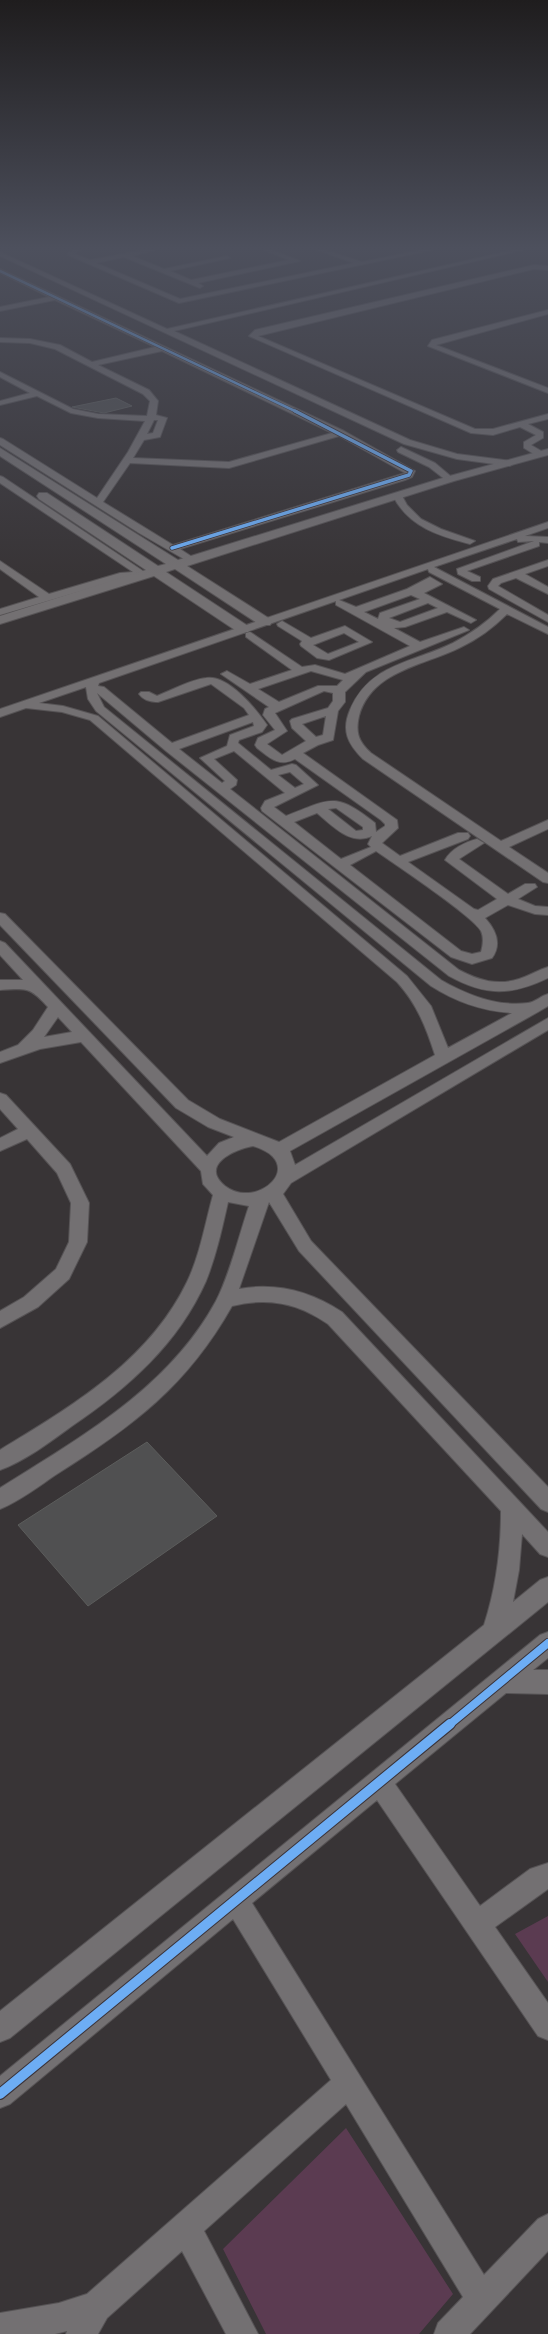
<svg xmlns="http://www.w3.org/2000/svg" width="548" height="2334" viewBox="0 0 548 2334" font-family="'Open Sans',sans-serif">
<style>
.green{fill:#5b3b51}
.building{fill:#505051;stroke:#5c5d5c}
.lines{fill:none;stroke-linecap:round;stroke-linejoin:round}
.street-casing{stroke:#565355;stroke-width:2}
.secondary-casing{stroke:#565355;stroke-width:2}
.street{fill:#737072;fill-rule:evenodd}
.secondary{fill:#737072;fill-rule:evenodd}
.cycleway-far3-casing{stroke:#3a3237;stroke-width:3.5}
.cycleway-far2-casing{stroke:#3a3237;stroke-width:5}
.cycleway-far1-casing{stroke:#3a3237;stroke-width:10}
.cycleway-casing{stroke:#3a3237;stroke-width:12}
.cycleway-far3{stroke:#6dadf4;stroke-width:2.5}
.cycleway-far2{stroke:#6dadf4;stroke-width:3.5}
.cycleway-far1{stroke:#6dadf4;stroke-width:8}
.cycleway{stroke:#6dadf4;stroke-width:10}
</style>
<rect width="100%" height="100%" fill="#383436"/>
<path class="green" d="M548,1916V1982L515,1934Z
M346,2128L453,2294L419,2334H266L223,2249Z"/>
<path class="building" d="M116,398L132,406L104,413L72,407Z
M147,1442L217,1516L88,1606L18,1525Z"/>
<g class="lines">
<g class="street-casing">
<path id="street" d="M73,250H80L75,254L90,260L144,250H155L132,256L164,269L227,256L230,258L170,271L191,280L289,260L264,250H272L300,261L198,283L203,286L200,288L124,257L96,263L180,299L354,263L317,250H325L362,262L421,250H432L179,303L68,255V253Z
M513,250H523L174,331L410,440L457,454L512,461V465L509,466L457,459L404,444L0,256V252L2,253L167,329Z
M534,265L548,266V270L534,269L258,336L475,429H493L548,414V419L528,424L543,432V438L531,445L543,452V456H537L524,448V442L536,435L520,427L493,435L471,433L249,336L255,330Z
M0,269L344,431L415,471L412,477L405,480L180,549L197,560L195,562H189L139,533L0,445V438L3,439L97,498L128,452L145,421L98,418L71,413L37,396L0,405V401L30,393L0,377V372L73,409L98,414L147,416L150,401L143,394L55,349L30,343L0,342V338L30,339L60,345L92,362L155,347L55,300L0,311V307L49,297L0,273ZM162,351L332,433L229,462L133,458L144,440L160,437L167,418L156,415L158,401L149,390L98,365ZM154,420H158L153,433L147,434ZM339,436L405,473L173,545L103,502L130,463L229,468Z
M548,310V314L436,345L548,388V393L428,346L432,340Z
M401,447L435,463L454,479L447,481L429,467L398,452L397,450Z
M0,476L3,477L149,575L144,578H125L0,615V609L39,597L0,569V561L49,594L120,573L133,572L0,483Z
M395,494H401L407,505L421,519L441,529L475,541L470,544C439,536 409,527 393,496Z
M548,522V528L525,536L548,537V543L539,542V546L467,571L480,577V581H472L458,574L457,569L534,541L518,542L517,539L434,567L548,627V634L507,614C494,627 478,639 461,647C424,666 372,670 359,716C355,733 359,742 371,753L501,841L548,820V829L509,847L548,873V883L543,882L363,759C348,744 341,731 350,710C369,664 412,663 453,643C470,634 486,623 500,609L429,572L428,569L339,600L356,607L407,589L430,577L442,584L424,593L476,620L471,623L447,612L405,627L394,628L420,642L464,627L469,630L366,672L345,692V702L338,711L333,740L318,745L303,753L397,820L398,828L382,843L400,856L458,833H468L470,836L468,839L408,862L474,909L478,910L497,899L445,860C451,849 465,842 477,839L484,843L459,859L508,894L525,884H535L537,887L518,899L535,906L548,907V915L535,914L508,905L485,918C496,930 502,944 492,958L472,964L451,957L262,811L261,808L265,801L285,793L234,751L214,759L237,780L236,785L230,789L459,970C478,980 497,986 519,979C529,976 538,970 548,967V978C511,996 485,996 449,976L166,751L97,693L104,707L441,980C467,995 498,1007 528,1003C535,1002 541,996 548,994V1006L538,1012L290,1151L295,1165L548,1018V1030L291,1183L283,1194L311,1241L548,1487V1512L541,1509L299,1251L269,1202L239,1289C277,1282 310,1291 342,1312L548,1532V1557L540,1554L522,1534L519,1570L513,1602L540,1580L548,1577V1602L10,2038L0,2042V2011L484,1625C496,1588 501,1550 501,1511L328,1324C298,1303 268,1297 232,1306C187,1386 133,1426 57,1474C39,1486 20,1501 0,1509V1488C81,1437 169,1388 216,1301C230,1274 239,1235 249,1206L228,1202C222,1229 216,1256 206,1281C178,1344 128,1388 72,1426C50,1442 25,1461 0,1470V1450C72,1406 149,1361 187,1282C200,1255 205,1224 213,1195L203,1184L201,1171L81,1042L40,1049L0,1063V1052L18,1045L33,1030L48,1007C30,987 27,988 0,990V980H23L0,955V941L5,943L207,1156L219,1143L234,1137L208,1127L176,1108L0,925V913L5,914L188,1100L220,1119L279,1142L435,1055C426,1027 417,1004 397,982L90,720L62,712L26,708L0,717V709ZM411,595L420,599L380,613L378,619L364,612ZM336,601V605L410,646L345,674L315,665L302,667L250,632L246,633V637L292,670L250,684L227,671L221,674L269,707L265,709L263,715L275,730L258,738L255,745L257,748C269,757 279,768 295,759L381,820L385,824V826L376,832L375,823C334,791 331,799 286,816L274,807L318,785L296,765L292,764L271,770L238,743L239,740L262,732L267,725C256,709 228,674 206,678C190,680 172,690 157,696L149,692H141L139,694C143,700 151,702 158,702L211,684L244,708L249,715L172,743L104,687L98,686L99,683ZM428,603L438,608L400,622L389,618ZM311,671L343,680L337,686H318L279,702L258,689ZM86,687L88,699L96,711L431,986C456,1002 482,1011 512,1013L448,1048L431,1006L407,976L98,716L63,706L39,703ZM324,691L333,693V701L328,708L292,719L290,721L292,728L306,741L282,755L267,744L287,731L275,713ZM326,716L323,735L316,737L302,724ZM253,722L254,726L230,735L227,746L200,758L225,781L222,783L179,749ZM290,772L304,784L295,788L278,775ZM336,808L363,827V830L356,831L328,809ZM317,813C333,826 350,846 372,836L368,844L371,847L341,859L294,822ZM376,851C396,865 473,916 481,931C484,938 483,945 481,952L472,954L461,951L350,865ZM58,1017L72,1032L44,1037ZM253,1146C309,1163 258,1211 225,1186C199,1165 235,1149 253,1146Z
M548,560V566L525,574L548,587V594L516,578L501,583L498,586L548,615V622L489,589L488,586L493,579Z
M282,621L311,638L345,626L372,642L329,660L317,658L301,646L300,644L302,641L278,626L277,624ZM344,633L359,642L328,654L313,645Z
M0,1093L6,1095L70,1164L89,1203L87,1242L69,1279L38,1307L0,1328V1311L24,1297L56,1269L69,1242L71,1203L57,1173L27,1139L0,1151V1138L18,1129L0,1109Z
M548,1632V1658L533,1670H548V1694L506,1693L395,1784L480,1906L530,1869L548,1863V1889L495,1927L548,2003V2040L538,2036L377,1800L252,1903L484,2275L538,2219L548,2214V2251L470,2334H434L438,2323L463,2297L346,2104L204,2231L258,2334H226L182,2251L107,2318L98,2334H66L67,2331L55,2334H0V2313L59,2303L87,2294L331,2080L233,1919L10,2104L0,2108V2076L540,1635Z"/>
</g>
<g class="secondary-casing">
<path id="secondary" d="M0,448L178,560L446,477L548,449V455L454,481L187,566L270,619L272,622L270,625H260L175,569L166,572L248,626L250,629L248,632H238L154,576L0,624V616L146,570L39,499L37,496L39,493H47L158,566L166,564L0,456Z"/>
</g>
<use href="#street" class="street"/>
<use href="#secondary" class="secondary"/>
<g class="cycleway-far3-casing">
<path id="cycleway-far3" d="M0,271L297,412"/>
</g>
<g class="cycleway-far2-casing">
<path id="cycleway-far2" d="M172,548L409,475L411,471L295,411"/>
</g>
<g class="cycleway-far1-casing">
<path id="cycleway-far1" d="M449,1725L548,1643"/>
</g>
<g class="cycleway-casing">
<path id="cycleway" d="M0,2094L450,1724"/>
</g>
<use href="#cycleway-far3" class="cycleway-far3"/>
<use href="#cycleway-far2" class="cycleway-far2"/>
<use href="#cycleway-far1" class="cycleway-far1"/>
<use href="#cycleway" class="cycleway"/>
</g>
<linearGradient id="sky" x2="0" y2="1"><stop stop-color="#1f1d1e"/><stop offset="0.43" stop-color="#4d505d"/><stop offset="1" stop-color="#4d505d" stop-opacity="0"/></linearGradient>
<rect width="548" height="576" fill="url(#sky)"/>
</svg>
